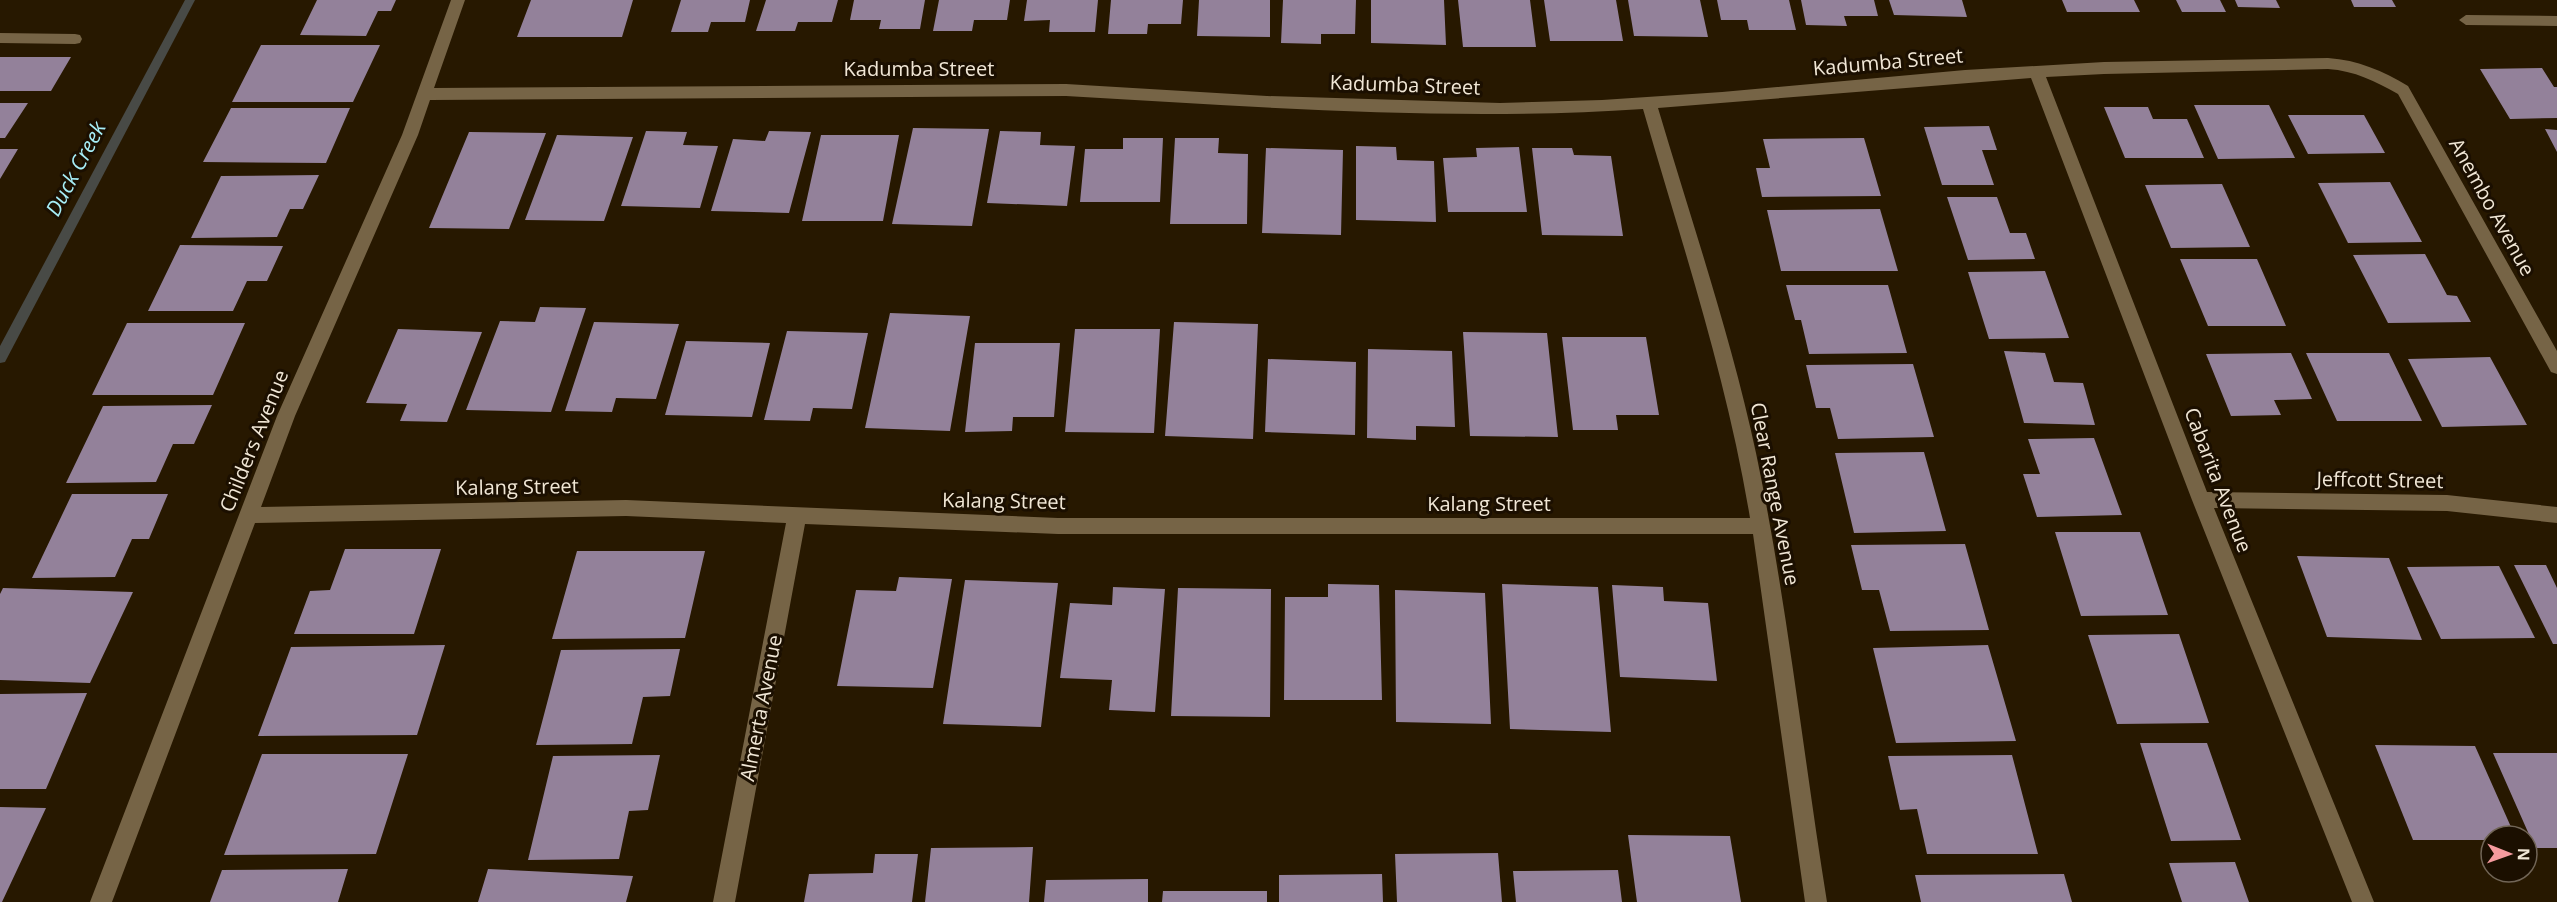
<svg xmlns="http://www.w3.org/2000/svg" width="2557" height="902" viewBox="0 0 2557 902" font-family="'Open Sans',sans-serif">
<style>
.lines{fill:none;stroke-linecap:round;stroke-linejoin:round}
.stream{fill:#484a46;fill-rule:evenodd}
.building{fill:#93819a}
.minor{fill:#766446;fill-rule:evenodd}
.labels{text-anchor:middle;stroke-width:6;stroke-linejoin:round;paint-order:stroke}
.street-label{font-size:20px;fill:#f1e7d6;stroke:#1b0f00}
.water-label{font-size:21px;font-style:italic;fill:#a7eef7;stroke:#1b0f00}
</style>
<rect width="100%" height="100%" fill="#271800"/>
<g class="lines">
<path class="stream" d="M185,0H195L5,362L0,363V346Z"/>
</g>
<path class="building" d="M317,0H396L391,11H378L366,36L300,35Z
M531,0H633L622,37H517Z
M681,0H750L745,22H711L708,32H671Z
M766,0H838L832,22H798L795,31H756Z
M854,0H925L920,29H879L881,20H850Z
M939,0H1010L1007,20H974L972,31H933Z
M1027,0H1098L1095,32H1049L1050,20L1024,21Z
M1111,0H1183L1181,24H1148L1147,34H1108Z
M1199,0H1270V37L1197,36Z
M1283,0H1356L1355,34H1321V44L1281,43Z
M1371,0H1444L1446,45L1371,43Z
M1458,0H1530L1536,47H1463Z
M1544,0H1616L1623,41H1550Z
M1628,0H1700L1708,37L1634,36Z
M1717,0H1789L1796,30H1749L1747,20H1721Z
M1801,0H1874L1878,16H1844L1847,26L1806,25Z
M1889,0H1962L1967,17L1894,15Z
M2062,0H2134L2140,12H2067Z
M2176,0H2220L2226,12H2182Z
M2235,0H2276L2280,8L2238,7Z
M2351,0H2392L2396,7H2354Z
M261,45H380L353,102H232Z
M0,57H71L51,91H0Z
M2542,68L2554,87H2557V118L2510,119L2480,69Z
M0,103H28L5,138H0Z
M2194,105H2269L2295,158L2218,159Z
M2104,107H2148L2153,119H2187L2204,158H2125Z
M231,108H350L326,163L203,162Z
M2288,115H2364L2385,153L2308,154Z
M1989,126L1997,150H1982L1994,185H1942L1924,127Z
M913,128L989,129L972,226L892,224Z
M2545,129L2557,130V152Z
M646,131L687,132L683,145L718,146L700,208L621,206Z
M769,131L811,132L789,213L711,211L733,139L765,141Z
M1000,131L1041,132L1040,145L1075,146L1067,206L987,203Z
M469,132L546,133L509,229L429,228Z
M557,135L633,137L604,221L525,220Z
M821,135H899L883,221H802Z
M1123,138H1163L1160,202H1080L1085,149H1123Z
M1175,138H1219L1218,153L1248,154L1247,224H1170Z
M1864,138L1881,196L1762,197L1756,168H1770L1763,139Z
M1356,146L1396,147L1397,160L1434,161L1436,222L1356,220Z
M1519,147L1527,212H1448L1443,158L1477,157L1476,148Z
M1266,148L1343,150L1341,235L1262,233Z
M1532,148H1572L1574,155L1611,156L1623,236L1542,235Z
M0,149H18L0,179Z
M319,175L303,209H290L277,237L191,238L221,176Z
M2390,182L2422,242L2348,243L2318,183Z
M2222,184L2250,247L2171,248L2145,185Z
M1947,197H1997L2010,233H2026L2035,259L1968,260Z
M1880,209L1898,271H1781L1767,210Z
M180,245L283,246L267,281H247L233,311H148Z
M2425,254L2447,295L2457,296L2471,322L2388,323L2353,255Z
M2180,259H2257L2286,326H2208Z
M2045,271L2069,338L1989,339L1968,272Z
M1786,285H1888L1907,353L1809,354L1801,320H1795Z
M540,307L586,308L551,412L466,410L500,321L535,322Z
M890,313L970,316L950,431L865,428Z
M594,322L679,324L656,399L616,398L612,412L565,411Z
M1174,322L1258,324L1253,439L1165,436Z
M127,323H245L213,395H92Z
M398,329L482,332L447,422L400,421L407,404L366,403Z
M1075,329H1160L1154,433L1065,432Z
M787,331L868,333L852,409L813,408L810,421L764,420Z
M1463,332L1547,333L1558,437L1470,436Z
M1562,337H1646L1659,415H1616L1618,430H1573Z
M686,341L770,343L752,417L665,415Z
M975,343H1060L1054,417H1013L1012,431L965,432Z
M1368,349L1452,351L1455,427L1416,426V440L1367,438Z
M2004,351L2045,353L2054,382L2083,383L2095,425L2024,423Z
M2291,353L2312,399L2274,400L2281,415L2231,416L2206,354Z
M2306,353H2389L2422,421H2337Z
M2490,357L2527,425L2442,427L2408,359Z
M1268,359L1356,362L1355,435L1265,432Z
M1913,364L1934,437L1838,439L1830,408H1816L1806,365Z
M212,405L194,444H173L156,482L66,483L103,406Z
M2094,438L2122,515L2037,517L2023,474H2040L2028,439Z
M1924,452L1946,531L1854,533L1835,453Z
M72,494H168L149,539H132L115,577L32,578Z
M2055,532H2140L2168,615L2081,616Z
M1965,544L1989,630L1890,631L1879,590H1862L1851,545Z
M345,549H441L414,634H294L310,591L330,590Z
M577,551H705L685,638L552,639Z
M2297,556L2389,558L2422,640L2327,637Z
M2514,565H2546L2557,588V644H2553Z
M2499,566L2535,638L2441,639L2407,567Z
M899,577L952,579L933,688L837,686L856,590L896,591Z
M965,580L1058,583L1041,727L943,724Z
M1328,584L1379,585L1382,700H1284L1285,597H1328Z
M1502,584L1598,587L1611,732L1510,729Z
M1612,585L1663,587L1664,601L1708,603L1717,681L1620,677Z
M1113,587L1165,589L1155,712L1109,710L1112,680L1060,678L1070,603L1112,605Z
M3,588L133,592L90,683L0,680V594Z
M1178,588L1271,589L1270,717L1171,716Z
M1395,590L1485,593L1491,724L1396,722Z
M2179,634L2209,723L2117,724L2088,635Z
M445,645L417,735L258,736L291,647Z
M1988,645L2016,741L1896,743L1873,648Z
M680,649L670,696L643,697L632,744L536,745L561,650Z
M87,693L46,789H0V694Z
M2140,743H2207L2241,840L2171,841Z
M2375,745L2475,746L2515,836H2491V840H2413Z
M2493,753H2557V848H2535Z
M262,754H408L376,854L224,855Z
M660,755L648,810L629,811L619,859L528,860L553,756Z
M2012,755L2038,854H1927L1917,809L1900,810L1888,756Z
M0,807L46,808L2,902H0Z
M1628,835L1730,836L1741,902H1637Z
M1033,847L1029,902H925L931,848Z
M1498,853L1502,902H1397L1395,854Z
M875,854H918L912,902H804L809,874L873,873Z
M2235,862L2249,902H2182L2169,863Z
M348,869L338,902H210L222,870Z
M488,869L633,876L626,902H478Z
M1618,870L1622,902H1516L1513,871Z
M1382,874L1383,902H1279V875Z
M2064,874L2072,902H1921L1915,875Z
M1148,879V902H1044L1046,880Z
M1163,891H1267V902H1162Z"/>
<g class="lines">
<path class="minor" d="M451,0H465L434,88L1066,84L1267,96L1500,103L1602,100L1722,92L1965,70L2104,62L2328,58C2358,60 2383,71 2408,86L2557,351V374L2551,372L2398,94C2375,81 2355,71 2328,69L2104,74L2046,77L2207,492L2447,495L2557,507V523L2447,511L2214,508L2374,902H2352L2192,500L2031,78L1658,108C1692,223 1731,336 1756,453C1787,601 1803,753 1827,902H1805L1753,534H1058L805,524L735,902H713L786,523L626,516L255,523L112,902H90L277,416L402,135ZM1066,96C1258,107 1451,122 1643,109C1682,244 1727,378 1750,518H1058L626,500L261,507L295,416L418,135L430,100Z
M2466,15L2557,16V26L2466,25L2459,20Z
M0,33L75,34L80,35L82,39L80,43L75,44L0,43Z"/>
</g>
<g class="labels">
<g class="street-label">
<text transform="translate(1888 62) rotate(-5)" y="7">Kadumba Street</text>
<text x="919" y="76">Kadumba Street</text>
<text transform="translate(1405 85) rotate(2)" y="7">Kadumba Street</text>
<text transform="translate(2492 207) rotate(61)" y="7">Anembo Avenue</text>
<text transform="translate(254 441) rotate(-68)" y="7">Childers Avenue</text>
<text transform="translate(2218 480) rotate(69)" y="7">Cabarita Avenue</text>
<text transform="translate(2380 480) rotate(1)" y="7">Jeffcott Street</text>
<text transform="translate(517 487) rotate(-1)" y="7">Kalang Street</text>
<text transform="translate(1775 494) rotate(79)" y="7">Clear Range Avenue</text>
<text transform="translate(1004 501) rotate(1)" y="7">Kalang Street</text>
<text x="1489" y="511">Kalang Street</text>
<text transform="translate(761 708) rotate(-79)" y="7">Almerta Avenue</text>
</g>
<g class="water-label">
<text transform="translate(76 169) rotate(-62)" y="7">Duck Creek</text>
</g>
</g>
<g transform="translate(2509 854) rotate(91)"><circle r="28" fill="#1b0f00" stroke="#716556" stroke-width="1.5"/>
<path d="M0-4.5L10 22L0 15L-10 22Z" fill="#f59b9e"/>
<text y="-9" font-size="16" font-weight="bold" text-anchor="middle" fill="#f1e7d6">N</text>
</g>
</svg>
